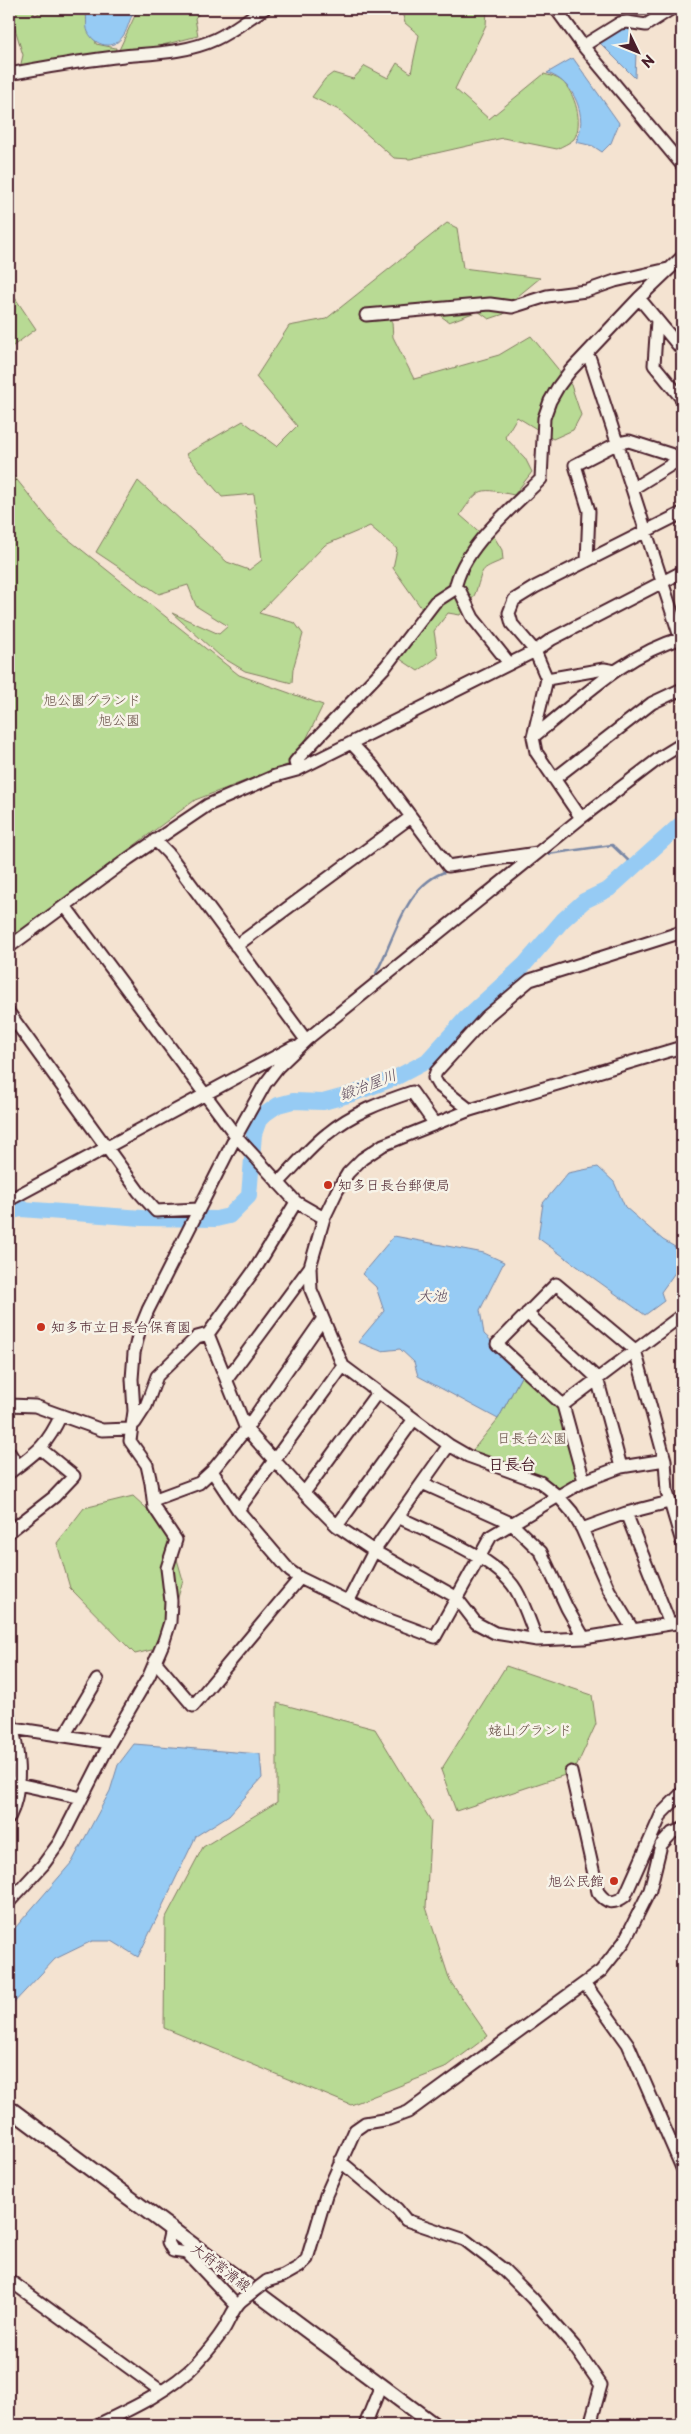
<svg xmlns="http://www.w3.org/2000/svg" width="691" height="2434" viewBox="0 0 691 2434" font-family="'Playpen Sans','Klee One',sans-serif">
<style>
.green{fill:#b8da94;stroke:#817c60}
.water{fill:#96cbf4;stroke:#7886a4}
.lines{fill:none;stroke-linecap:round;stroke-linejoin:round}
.stream{stroke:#7886a4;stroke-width:2.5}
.river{stroke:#96cbf4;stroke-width:16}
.minor-casing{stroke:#4a1f2b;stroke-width:15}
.major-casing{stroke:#4a1f2b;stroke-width:18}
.minor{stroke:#f7f3e8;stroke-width:11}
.major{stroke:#f7f3e8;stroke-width:14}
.minor-bridge-casing{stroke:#4a1f2b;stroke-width:15;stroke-linecap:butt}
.minor-bridge{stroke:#f7f3e8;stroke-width:11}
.poi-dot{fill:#c8321e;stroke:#f7f3e8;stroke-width:2}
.labels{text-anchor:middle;stroke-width:5;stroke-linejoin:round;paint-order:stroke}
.park-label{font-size:14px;fill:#664e45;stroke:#f7f3e8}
.poi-label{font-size:14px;fill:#4a1f2b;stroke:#f7f3e8;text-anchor:start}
.street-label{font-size:14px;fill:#4a1f2b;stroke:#f7f3e8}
.water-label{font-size:15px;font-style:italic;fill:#5d4a5d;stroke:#f7f3e8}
.quarter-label{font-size:16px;font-weight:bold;fill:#4a1f2b;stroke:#f7f3e8}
</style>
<rect width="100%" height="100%" fill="#f4e3d1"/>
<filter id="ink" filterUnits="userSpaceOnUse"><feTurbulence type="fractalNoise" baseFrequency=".02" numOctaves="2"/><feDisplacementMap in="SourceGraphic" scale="10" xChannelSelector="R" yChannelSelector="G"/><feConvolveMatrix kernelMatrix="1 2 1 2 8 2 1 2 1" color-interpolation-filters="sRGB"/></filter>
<g filter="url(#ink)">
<path class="green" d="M9,9H32L35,16L44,9H84L92,17L96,44L116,48L115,54L20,68L23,55Z
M138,9H203L195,18L198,36L155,47L119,50Z
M401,9H487L486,25L455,89L489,119L544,74C551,76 556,77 562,81C575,93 584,123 574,139C570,143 562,146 557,149L503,138L410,159L394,158L339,110L312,97L325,79L333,73L353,79L365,66L388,78L397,63L411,73L419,35L405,23Z
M447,223L457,228L463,268L540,278L512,301L504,314L489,319L478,311L449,322L423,303L391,309L393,337L414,379L499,355L531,336L571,385L581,415L573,430L553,439L517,417L505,437L525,458L532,472L514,495C480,488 480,486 460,515L483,535H493L502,550L503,560C478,570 484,568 476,591C474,599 465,608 460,615L448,613L434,631L438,657L418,671L397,657L427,616L393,568L397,549L370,526L325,545L259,613L295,623L303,634L293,669L292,683L245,671L220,656L172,613L219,634L228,626L196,606L188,585L159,594L96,552L138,481L227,562L249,570L262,560L254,494L222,497L186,454L243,421L277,446L297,426L256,377L289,326L326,319Z
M9,289L36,329L9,349Z
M9,470L58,531L239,675L323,705L295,762L195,800L9,939Z
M524,1371L563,1405L584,1481L559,1497L468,1456L498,1419Z
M133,1496L168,1528L183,1580L164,1647L135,1654L70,1588L57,1543L84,1508Z
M506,1666L592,1695L596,1724L574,1772L456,1811L441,1770Z
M277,1703L375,1729L431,1821L426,1907L450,1981L488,2036L445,2068L351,2105L164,2028L165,1919L203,1847L277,1802Z"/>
<path class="water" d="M85,9H137C129,16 129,28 123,36C113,51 95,46 88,32C85,25 88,17 85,9Z
M624,28L631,30L632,45L636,53L635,78L599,42Z
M573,58L619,123L611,143L602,152L593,146L576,142C589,117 574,81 547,73Z
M598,1167L614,1182L625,1207L663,1240L682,1251V1267H679L661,1292L664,1301L645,1315L538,1238L543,1203L568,1173Z
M394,1236L484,1253L504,1262L480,1310L484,1334L524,1371L498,1419L418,1376L414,1362L400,1349L381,1351L358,1342L384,1311L376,1287L362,1274Z
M134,1744L260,1754L262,1778L229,1815L196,1836L138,1957L112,1941H92L55,1959L9,2008V1935L72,1862L110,1791L118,1765Z"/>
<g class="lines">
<path class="stream" d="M548,854L612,845L633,865
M376,973C396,937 404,885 447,871"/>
<path class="river" d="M9,1212L21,1209L142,1218L216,1219L229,1216L249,1196L254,1134L259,1120L265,1114L278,1105L293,1101L323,1102L352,1094L395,1078L427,1061L465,1019L524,965L563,920L584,901L609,889L682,823"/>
<g class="minor-casing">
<path id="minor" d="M556,9L583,46L682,165
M583,46L620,23L627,22L646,25L671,9
M9,74C41,68 74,62 107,58C142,53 182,55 216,39C233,31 247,19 264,9
M639,298L682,350
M366,315L490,304L512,307L547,296L586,291L615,281L668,269
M657,320L654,365L682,399
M586,355L590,359L682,643
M632,489L682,458
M587,561L589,511L575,465L618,443L629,441L682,458
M455,589L460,591L473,618L509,663
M547,679L604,669L615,671
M533,737C580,700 623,655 682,638
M351,743L373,766L448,866L537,853
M297,770L295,762L301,755L386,666L435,602L455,589C462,548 512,508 541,479L544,418L550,401L558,387L570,371L639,298L682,257
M554,779L652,703L682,689
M581,818L536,752L533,737L547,679L535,651L512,624L509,613L514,600L535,587L682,513
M155,840L168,853L306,1040
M65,906L236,1136L296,1202L324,1218
M236,946L411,817
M9,947L128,859L208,805L275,776L297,770L535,651L552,639L682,572
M9,1013L139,1192L156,1211L199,1209
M470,1110L438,1085L434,1078L436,1072L486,1017L530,980L682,932
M278,1183C294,1167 309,1148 327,1134C352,1113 382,1102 412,1092L434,1123
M9,1200L293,1047
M296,1202L256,1268L208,1334L246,1429L304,1493L337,1526L374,1551L456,1597L476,1623L495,1633L537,1640L584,1638L682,1622
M527,1313L597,1378L621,1467
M227,1379L310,1267
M9,1405L35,1406L102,1430L131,1429
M563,1405L682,1315
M135,1423L146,1406L157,1376L197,1337L208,1334
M9,1452L18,1466
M212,1471L238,1510L290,1571L300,1578L376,1615L435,1637L491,1536L584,1481L621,1467L665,1460
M9,1473C36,1453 47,1446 61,1415
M584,1481L563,1405L497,1344L556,1284L635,1350L665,1460L667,1492L682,1542
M422,1483L511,1523L541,1552L567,1608L584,1638
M304,1493L377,1393
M153,1500L199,1483L212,1471L246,1429L322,1320
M238,1510L343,1366
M626,1513L670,1624
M398,1517C431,1533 497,1558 516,1590C525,1605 530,1623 537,1640
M337,1526L414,1419
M582,1529L626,1513L669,1502
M9,1532L54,1497L74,1476L41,1449
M349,1600L374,1551L449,1445
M633,1630L609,1590L582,1529L572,1512L559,1497L540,1482L468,1456L449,1445L343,1366L311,1290L310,1267L324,1218L337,1191L348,1173L362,1159L383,1145L470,1110L682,1047
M155,1661L193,1706L300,1578
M9,1716C19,1746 24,1789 9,1818
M13,1728L110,1743
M64,1736L97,1680
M571,1772L598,1892C606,1903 613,1905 625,1896L662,1813L682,1793
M9,1782L82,1798
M9,1902L43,1865L59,1843L110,1743L149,1676L164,1641L170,1622L171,1601L167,1568L176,1540L154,1507L151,1483L147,1465L130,1441L134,1411L132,1379L134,1353L139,1332L148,1310L236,1136L265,1084L278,1067L306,1040L581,818L661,757L682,744
M585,1984L628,2044L682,2168
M340,2161L397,2209L406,2220L465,2240L504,2270L532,2298L574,2346L601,2385L590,2425
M171,2229L168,2242L173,2251L187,2253L236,2305
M9,2280L161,2391
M267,2281L283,2276L299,2267L307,2259L326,2195L355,2130L365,2123L389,2119L408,2112L601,1971L624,1942L650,1890L661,1845L672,1833L682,1829
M97,2425C131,2409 172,2390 198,2362C207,2352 217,2340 224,2329C230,2319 233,2308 242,2300
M365,2425L381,2385"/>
</g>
<g class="major-casing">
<path id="major" d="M9,2108L434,2425"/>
</g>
<use href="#minor" class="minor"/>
<use href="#major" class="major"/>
<g class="minor-bridge-casing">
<path id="minor-bridge" d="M242,2300L267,2281"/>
</g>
<use href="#minor-bridge" class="minor-bridge"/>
</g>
</g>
<g class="poi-dot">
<circle cx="328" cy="1185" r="5"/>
<circle cx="41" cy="1327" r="5"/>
<circle cx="614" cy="1881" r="5"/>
</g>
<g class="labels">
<g class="park-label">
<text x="92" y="705">旭公園グランド</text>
<text x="119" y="725">旭公園</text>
<text x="532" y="1443">日長台公園</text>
<text x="530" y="1735">姥山グランド</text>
</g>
<g class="poi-label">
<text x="338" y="1190">知多日長台郵便局</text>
<text x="51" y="1332">知多市立日長台保育園</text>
<text x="604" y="1886" text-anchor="end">旭公民館</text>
</g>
<g class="street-label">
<text transform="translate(221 2267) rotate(37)" y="5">大府常滑線</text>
</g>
<g class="water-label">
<text transform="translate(368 1085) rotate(-21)" y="5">鍛治屋川</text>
<text x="432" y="1301">大池</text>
</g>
<g class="quarter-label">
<text x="512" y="1470">日長台</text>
</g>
</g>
<rect width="691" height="2434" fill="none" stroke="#f7f3e8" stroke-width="30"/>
<rect x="15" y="15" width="661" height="2404" fill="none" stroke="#4a1f2b" stroke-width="2" filter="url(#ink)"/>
<g transform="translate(638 52) rotate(133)" stroke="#f7f3e8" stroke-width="4" paint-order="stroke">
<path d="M0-4L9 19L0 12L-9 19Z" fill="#4a1f2b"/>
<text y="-8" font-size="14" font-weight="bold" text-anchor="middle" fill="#4a1f2b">N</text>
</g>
</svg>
